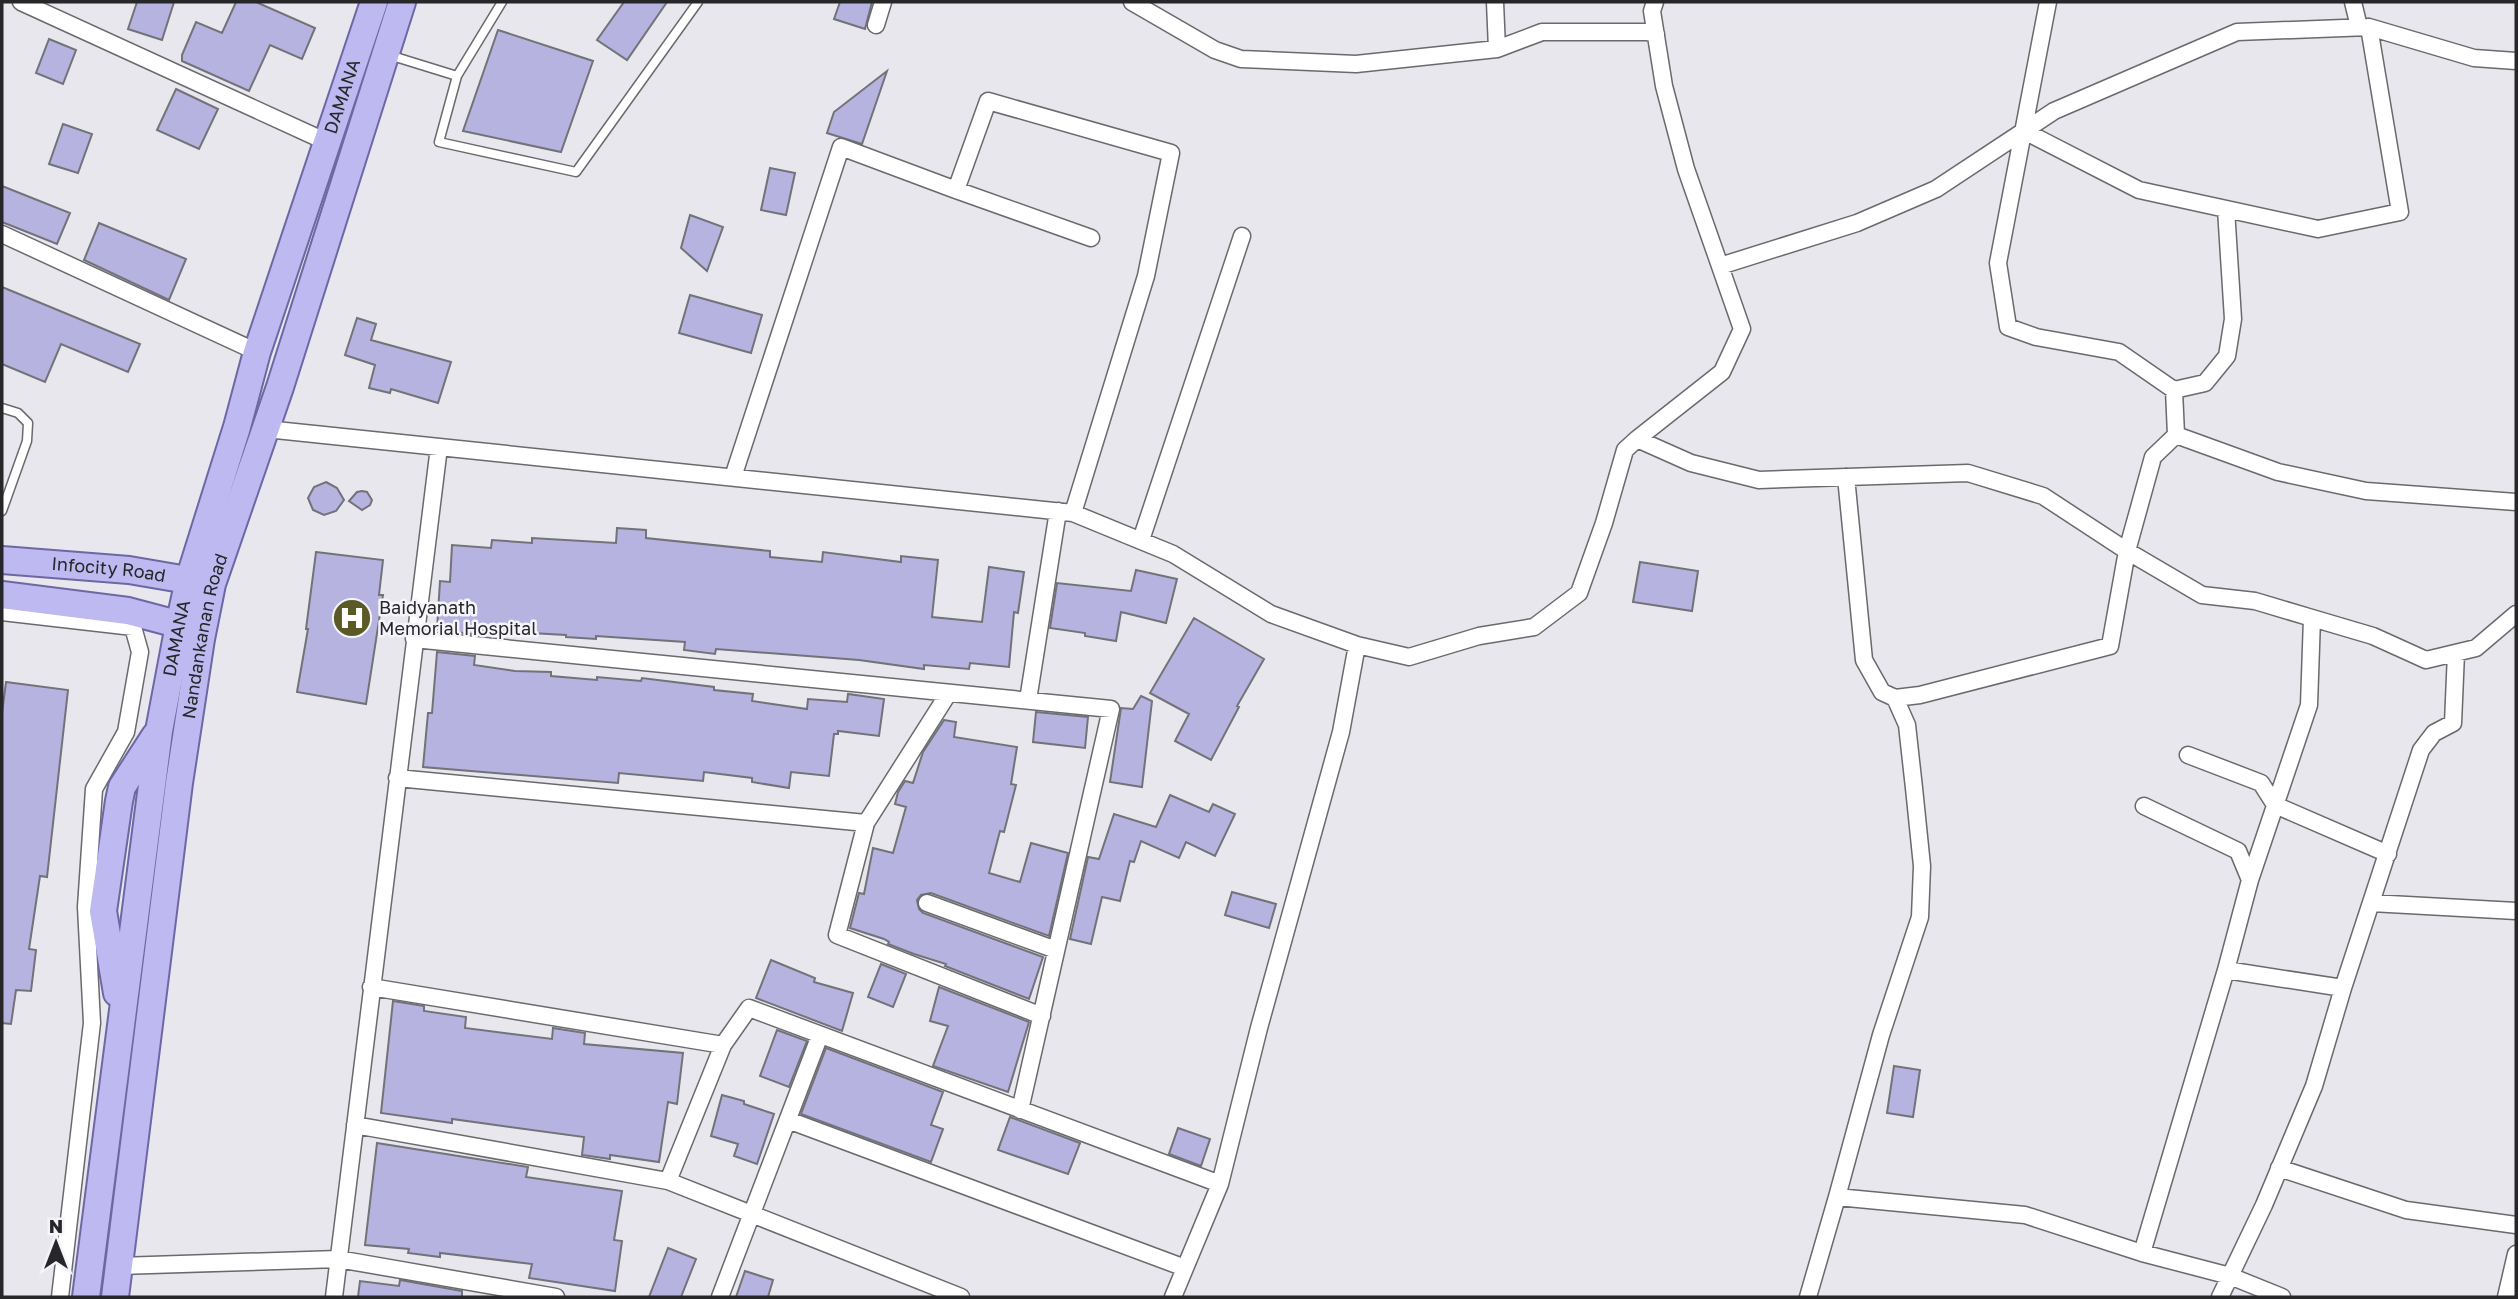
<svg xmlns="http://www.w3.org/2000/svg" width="2518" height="1299" viewBox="0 0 2518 1299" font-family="'Golos Text',sans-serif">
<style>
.building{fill:#b6b3e1;stroke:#737278;stroke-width:2}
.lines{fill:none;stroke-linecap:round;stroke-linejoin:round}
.lane-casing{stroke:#69696e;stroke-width:11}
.street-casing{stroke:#69696e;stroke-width:19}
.primary-casing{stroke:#6e67a4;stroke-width:30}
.lane{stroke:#fff;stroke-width:8}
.street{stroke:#fff;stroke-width:16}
.primary{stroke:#bfb9f1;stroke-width:26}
.labels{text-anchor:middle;stroke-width:5;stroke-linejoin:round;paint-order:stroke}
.street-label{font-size:18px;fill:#272729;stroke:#f4f4fa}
.poi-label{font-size:18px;fill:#272729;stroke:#f4f4fa;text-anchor:start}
</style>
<rect width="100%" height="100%" fill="#e7e7ed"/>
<path class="building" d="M137,2H174L162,40L128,29Z
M236,2H256L315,28L302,59L270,45L249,91L182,61V55L196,22L222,33Z
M624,2H667L627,60L597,40Z
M840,2H872L865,29L834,19Z
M498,30L593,61L561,152L463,131Z
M49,39L76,50L63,84L36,73Z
M887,71L862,144L827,133L834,112Z
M176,89L218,109L199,149L157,130Z
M63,124L92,134L78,173L49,164Z
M770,168L795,173L786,215L761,210Z
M2,186L70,213L57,244L2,222Z
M690,215L723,227L707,271L681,248Z
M99,223L186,259L169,300L84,260Z
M2,287L140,344L128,372L61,344L45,382L2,364Z
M690,295L762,315L751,353L679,333Z
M357,318L376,324L371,340L451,362L438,403L391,389L390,393L369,388L375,365L345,355Z
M326,482L337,488L344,500L336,511L324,515L313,510L308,498L314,487Z
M362,491L367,492L372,500L370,505L362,510L349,501L357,492Z
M617,528L646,530V538L770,551V557L822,562L823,552L901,562V556L938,560L932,617L982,622L989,567L1024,572L1018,613L1014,612L1009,667L970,663L969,669L924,665V669L859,660L716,649L715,654L684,650L685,642L596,636V639L566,637V635L478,630L477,635L437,629L440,581L450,582L452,545L491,548L492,540L532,543V538L616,543Z
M316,552L383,560L379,595H383L366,704L297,692L308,629H306Z
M1640,562L1698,571L1692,611L1633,602Z
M1136,570L1177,579L1166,623L1121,612L1116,641L1085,636V633L1050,628L1057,583L1131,591Z
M1194,618L1264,659L1237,706L1239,707L1211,760L1175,741L1189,714L1150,693Z
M437,652L475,656L474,665L515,671L551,672V676L597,680V677L641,681L642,678L714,687V690L753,694L752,701L807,709L808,699L847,702L848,694L884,699L879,736L838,731V734H834L829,776L791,772L789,788L752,782V778L704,772L703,781L619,773L618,783L423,767L428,713H432Z
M6,682L68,690L47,877L40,876L29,949L36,950L31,991L16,990L11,1024L2,1023V713Z
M1141,696L1152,701L1142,787L1110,782L1121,708L1133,709Z
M1036,712L1088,717L1085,748L1033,742Z
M944,720L956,722L954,737L1017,747L1011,784L1016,785L1004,832L1000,831L989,873L1020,882L1031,843L1068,853L1049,936L931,893L921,895L917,900L919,909L923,913L1043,957L1029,999L945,966L946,964L914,954L888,944L889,942L884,939L850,928L859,893L864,894L873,848L893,853L906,807L895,804L898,792L905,781L913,783L923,752Z
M1170,795L1209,812L1213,804L1235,814L1215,856L1186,842L1179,858L1141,841L1134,862L1130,861L1120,901L1102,897L1091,944L1070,939L1088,857L1099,859L1114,814L1156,827Z
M1232,892L1276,904L1269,928L1225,915Z
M771,960L815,978L814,982L853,993L842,1031L756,998Z
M881,964L906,974L893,1007L868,997Z
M939,987L1029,1022L1008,1092L933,1066L948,1026L930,1021Z
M393,1001L424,1006V1011L466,1017L465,1028L552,1039L553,1028L585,1033L584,1044L683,1053L677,1104L668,1102L659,1162L610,1155V1159L582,1155L584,1137L452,1119V1123L381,1113Z
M777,1030L807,1041L789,1087L760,1076Z
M826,1048L943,1092L931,1125L943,1129L931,1162L801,1114Z
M1894,1066L1920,1070L1913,1117L1887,1113Z
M722,1095L744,1101V1104L774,1114L757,1164L734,1156L738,1144L711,1136Z
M1010,1117L1080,1143L1068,1174L998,1150Z
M1178,1128L1210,1139L1201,1166L1169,1154Z
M377,1143L528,1167L526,1177L622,1191L614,1240L622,1241L615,1291L529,1278L532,1264L440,1253V1257L408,1253L409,1249L365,1245Z
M668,1248L696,1259L681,1297H649Z
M745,1271L773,1280L768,1297H736Z
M400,1280L462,1291V1297H358L360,1281L399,1286Z"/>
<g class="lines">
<g class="lane-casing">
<path id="lane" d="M502,2L457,76L439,142L576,172L698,2
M389,55L457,76
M2,408L18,413L28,423L27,441L2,511"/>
</g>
<g class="street-casing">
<path id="street" d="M21,2L327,142
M1132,2L1215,50L1241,59L1356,64L1497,49
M1495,2L1497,49L1542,32H1647L1656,34
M2353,2L2359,27
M876,25L883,2
M2024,131L2139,190L2318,229L2400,212L2369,27
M956,190L1091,238
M2,234L257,352
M1720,266L1857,223L1936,189L2054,111L2237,32L2369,27L2474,58L2516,61
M2174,390L2205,383L2227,356L2233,319L2226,209
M266,429L1073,513L1173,554L1271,614L1357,645L1409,657L1479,636L1534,627L1579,593L1604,523L1625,450L1637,439L1691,463L1759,480L1968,473L2043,496L2127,551L2202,595L2255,601L2312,618L2373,636L2426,660L2476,648L2516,614
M2176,435L2278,472L2366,491L2516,502
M1637,439L1722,372L1742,329L1686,169L1664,86L1652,11L1655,2
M733,477L841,147L956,190L988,101L1171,153L1146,276L1073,513
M1846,477L1864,660L1882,692L1895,698L1920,695L2110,646L2127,551L2153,457L2176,435L2174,390L2119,352L2036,337L2008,327L1998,263L2048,2
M1141,540L1242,236
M2,612L133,627L140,652L126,732L94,789L86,907L92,1023L60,1297
M414,639L1111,709L1020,1110
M948,694L866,823L837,935L1042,1016
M1028,700L1058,511
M2188,755L2261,783L2275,805L2388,854
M397,778L866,823
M2144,806L2238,851L2250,880
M927,903L1056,950
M2371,903L2516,911
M2226,970L2250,880L2309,705L2312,618
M371,987L723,1045L749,1008L1220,1184
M723,1045L668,1181L961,1297
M788,1120L1185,1268
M355,1125L668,1181
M2279,1168L2406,1210L2516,1225
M1837,1197L1881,1035L1920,917L1922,866L1914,788L1907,725L1895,698
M2142,1253L2226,970L2343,988
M119,1266L338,1259L556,1297
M334,1297L439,447
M720,1297L820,1035
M1173,1297L1220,1184L1259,1028L1341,732L1357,645
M1808,1297L1837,1197L2025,1215L2142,1253L2230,1276L2282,1297
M2220,1297L2264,1205L2314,1086L2343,988L2421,750L2434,733L2453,723L2456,653
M2506,1297L2516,1254"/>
</g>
<g class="primary-casing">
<g id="primary">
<path id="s1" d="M2,560L129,570L205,583"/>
<path d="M2,595L128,611L196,629"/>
<path d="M117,993L103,911L119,801L122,787L155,736"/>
<path id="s2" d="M86,1297L159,731L179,625L189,580L237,427L257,352L374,2"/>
<path id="s3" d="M115,1297L179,783L201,639L212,584L280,387L402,2"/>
</g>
</g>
<use href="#lane" class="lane"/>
<use href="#street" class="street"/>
<use href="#primary" class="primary"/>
</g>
<defs>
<g id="hospital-disc" transform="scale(2.0125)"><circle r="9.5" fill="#5b5a27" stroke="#f4f4fa"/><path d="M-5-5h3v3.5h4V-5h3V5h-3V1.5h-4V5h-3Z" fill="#fff"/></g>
</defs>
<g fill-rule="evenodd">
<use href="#hospital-disc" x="352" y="618"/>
</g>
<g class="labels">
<g class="street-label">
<text dy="6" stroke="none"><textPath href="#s2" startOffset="1232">DAMANA</textPath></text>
<text dy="6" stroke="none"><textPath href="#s1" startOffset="107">Infocity Road</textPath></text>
<text dy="6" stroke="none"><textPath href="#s2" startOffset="665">DAMANA</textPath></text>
<text dy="6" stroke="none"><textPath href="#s3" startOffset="667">Nandankanan Road</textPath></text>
</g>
<g class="poi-label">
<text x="379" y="614">Baidyanath<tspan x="379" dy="21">Memorial Hospital</tspan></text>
</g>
</g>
<rect width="2518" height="1299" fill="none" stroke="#272729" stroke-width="7"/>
<g transform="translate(56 1243)" stroke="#f4f4fa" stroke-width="5" paint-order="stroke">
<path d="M0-5L12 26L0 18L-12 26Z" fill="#272729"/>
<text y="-10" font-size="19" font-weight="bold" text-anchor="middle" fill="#272729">N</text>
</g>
</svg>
